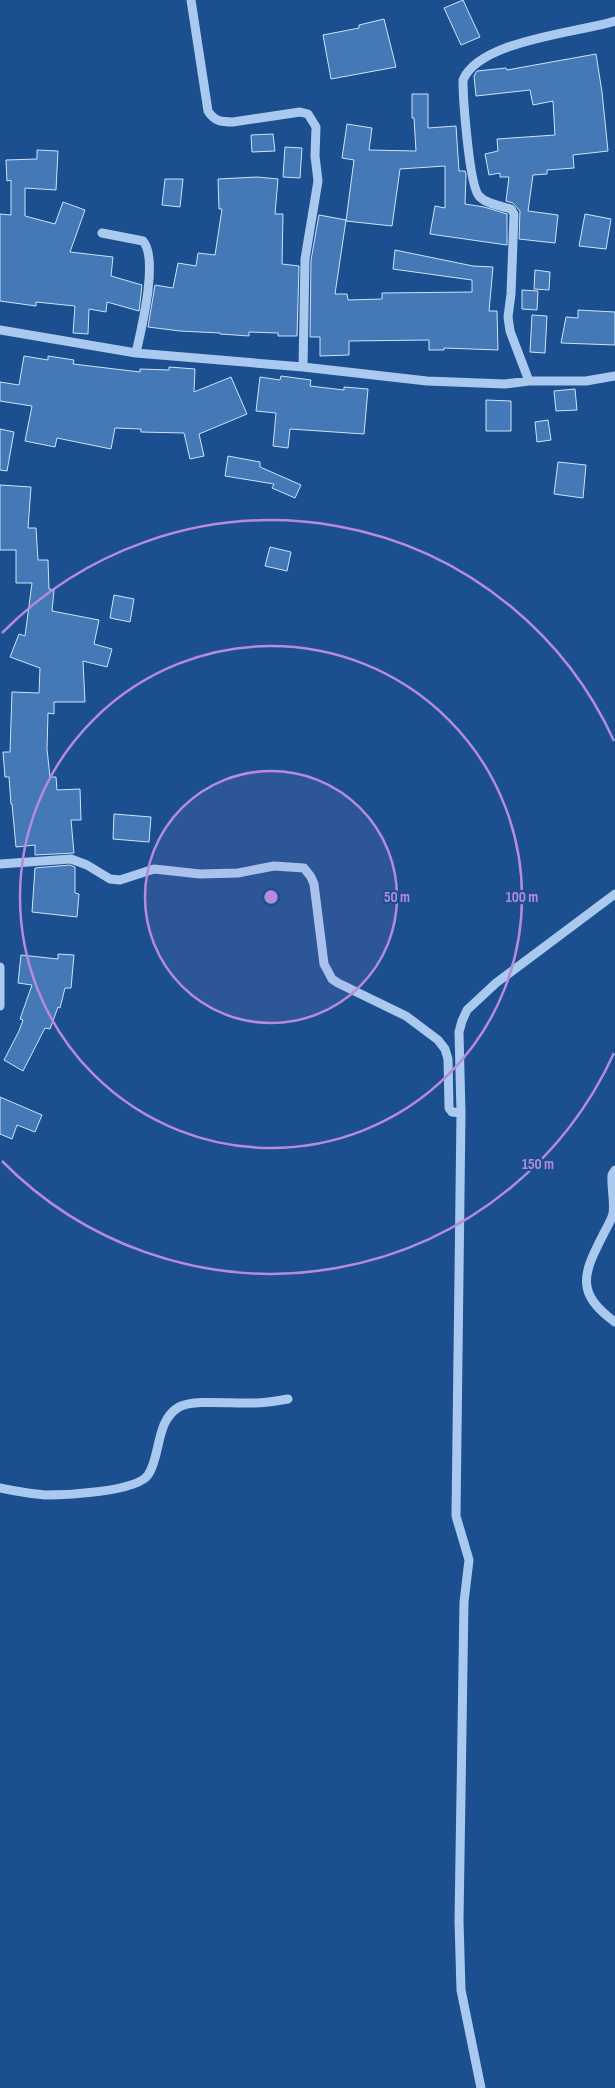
<svg xmlns="http://www.w3.org/2000/svg" width="615" height="2088" viewBox="0 0 615 2088" font-family="'Sofia Sans Condensed',sans-serif">
<style>
.building{fill:#4478b7;stroke:#cfe3fa}
.lines{fill:none;stroke-linecap:round;stroke-linejoin:round}
.minor{stroke:#a9c9ee;stroke-width:9}
.ring{fill:none;stroke:#b68bdc;stroke-width:2.5}
.centre{fill:#b68bdc;stroke:#1b4f8f;stroke-width:2.5}
.ring-label{font-size:15px;text-anchor:middle;font-weight:bold;fill:#b68bdc;stroke:#1b4f8f;stroke-width:4.5;stroke-linejoin:round;paint-order:stroke}
</style>
<rect width="100%" height="100%" fill="#1b4f8f"/>
<path class="building" d="M463,0L480,37L461,45L444,8Z
M384,19L396,67L331,79L323,35L359,28V25Z
M596,54L602,92L608,151L573,155L574,168L547,170V174L533,175L528,211L558,215L555,243L519,239L520,211L513,203L506,201L509,177H500V173L489,175L485,154L498,151L497,139L555,135L553,101L533,105L530,90L476,96L474,76L477,71L506,68L507,70Z
M412,94H428V128L456,126L459,171H465L466,174L465,204L484,207L507,214V245L430,234L435,206L445,208V166L400,169L392,226L346,221L354,160L342,158L347,124L372,128L369,150L416,151L414,118H412Z
M273,134L275,151L252,152L251,135Z
M285,147L302,148L300,178L283,177Z
M37,150L58,151L56,190L25,188V216L55,224L63,202L85,210L70,252L113,257L111,276L142,285L139,311L107,302L106,312L89,309L88,334L73,333L75,306L36,302V306L0,301V214L11,215V180L7,181L6,160L37,159Z
M257,177L278,179L275,214H283L282,264L299,266L297,336H278V333L249,332V336L220,334V333L180,331L148,327L155,285L173,288L178,263L196,266L198,253L215,255L222,209H219L218,179Z
M165,179H183L180,207L162,205Z
M585,214L611,219L606,249L579,246Z
M319,215L346,220L335,294H347L348,300L382,299V293L472,292V280L393,269L395,250L473,266L493,267L489,311H497L498,350L444,348V350H429V340L349,341V355L320,356V337H310L311,260Z
M535,270L550,272L549,290L534,289Z
M522,290L538,291L537,310L522,309Z
M578,310L615,312V345L561,343L566,317L578,318Z
M532,315L547,316L545,353L530,352Z
M24,356L48,360V356L74,360L73,364L140,372V369L169,370V367L195,369L194,392L231,377L247,414L199,434L204,456L190,459L184,433L141,432V429L115,428L111,449L57,438L55,447L25,441L32,406L0,401V382L19,385Z
M281,376L311,380L310,386L344,390V387L368,389L364,434L290,429L288,448L273,446L276,413L256,411L260,377L280,380Z
M575,389L577,410L556,411L554,391Z
M486,400L511,401V431H486Z
M548,420L551,440L537,442L535,422Z
M0,429L14,432L7,471L0,470Z
M228,456L260,462V467L301,485L295,498L272,488L274,484L225,476Z
M558,462L586,465L583,498L554,494Z
M0,485L31,487L28,528H36L38,560H48L49,589L54,590L52,611L99,620L94,644L112,649L107,667L83,661L85,702H54V714L48,713L47,749L50,777H56L57,790L80,789L81,820H71L74,853L35,855V845L16,847L12,804H11L9,777H5L3,752H10L12,692L39,693L40,668L10,657L19,634L25,636L32,583H16V550H0Z
M270,547L291,552L287,571L265,566Z
M114,595L134,599L130,622L110,618Z
M114,814L151,817L149,842L113,839Z
M70,865L75,867V893L79,894L77,917L32,912L35,868Z
M58,954L74,955L71,988H65L60,1008L58,1007L50,1029L45,1028L23,1071L4,1060L19,1031L23,1020L20,1019L32,985L18,983L21,955L58,959Z
M0,1097L42,1115L35,1132L17,1125L12,1139L0,1134Z"/>
<g class="lines">
<path class="minor" d="M191,0L208,111C214,121 221,122 233,122L300,112L308,114L316,127L315,156L318,181L305,259L303,367
M102,233L143,241C159,259 141,330 136,353
M0,330L136,353L303,367L427,381L505,384L529,381H586L615,376
M529,381L510,331L508,317L511,294L514,214L511,209C501,206 486,204 479,196C469,185 463,97 463,80C480,40 577,33 615,21
M0,864L71,859L87,865L110,879L120,880L154,869L200,874L238,873L274,866L304,868L311,877L314,884L324,964L332,979L338,983L406,1016L438,1040L445,1049L448,1059L449,1108L452,1112L461,1113
M0,967V1006
M615,1170L612,1175C611,1188 615,1202 613,1214C611,1221 606,1229 603,1235C583,1274 575,1293 615,1322
M0,1488C15,1491 30,1494 45,1495C66,1495 136,1492 148,1475C161,1457 155,1421 179,1407C193,1399 235,1404 254,1403C265,1403 277,1401 288,1399
M481,2088L461,1990L459,1921L464,1602L469,1560L456,1516L461,1113L459,1032L462,1021L467,1010L496,983L615,894"/>
</g>
<circle cx="271" cy="897" r="126" fill="#b68bdc" fill-opacity=".12"/>
<g class="ring">
<circle cx="271" cy="897" r="126"/>
<circle cx="271" cy="897" r="251"/>
<path d="M614 1053A377 377 0 0 1 2 1161M2 633A377 377 0 0 1 614 741"/>
</g>
<circle cx="271" cy="897" r="8" class="centre"/>
<g class="ring-label">
<text x="397" y="902">50 m</text>
<text x="522" y="902">100 m</text>
<text x="538" y="1169">150 m</text>
</g>
</svg>
